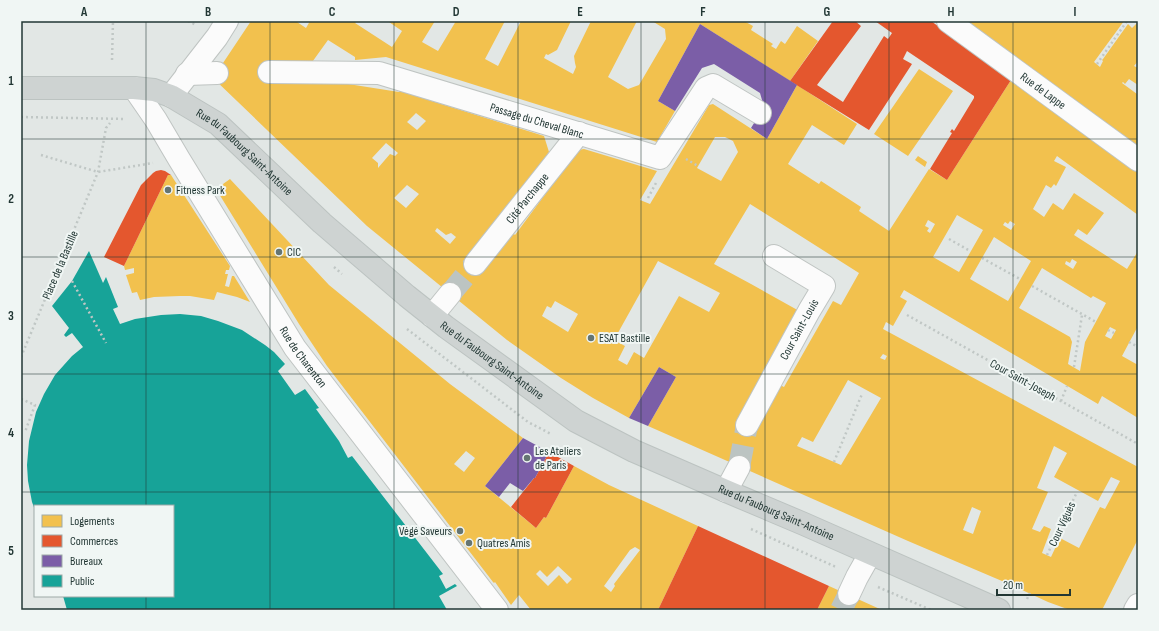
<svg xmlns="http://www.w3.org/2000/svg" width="1159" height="631" viewBox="0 0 1159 631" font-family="'Sofia Sans Condensed',sans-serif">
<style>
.homes{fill:#f2c14e;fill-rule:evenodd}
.shops{fill:#e4572e}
.offices{fill:#7b5ea7}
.public{fill:#17a398}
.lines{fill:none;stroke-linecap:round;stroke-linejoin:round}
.minor-tunnel{stroke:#bcc4c2;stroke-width:22;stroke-dasharray:22 11;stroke-linecap:butt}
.minor-casing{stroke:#bfc4c2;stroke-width:24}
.major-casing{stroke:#bcc3c1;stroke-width:24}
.path{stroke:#c0c7c5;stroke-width:2.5;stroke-dasharray:2 3;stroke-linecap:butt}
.minor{stroke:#fbfbfb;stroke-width:22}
.major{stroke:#ced3d2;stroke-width:22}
.grid{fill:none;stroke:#223734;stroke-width:1;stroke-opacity:0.55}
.poi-dot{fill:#657572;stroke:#f0f6f4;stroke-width:1.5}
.labels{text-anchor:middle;stroke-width:4;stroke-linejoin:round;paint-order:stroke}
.street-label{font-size:12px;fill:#223734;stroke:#f0f6f4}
.poi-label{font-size:12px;fill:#223734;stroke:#f0f6f4;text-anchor:start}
.neatline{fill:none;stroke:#223734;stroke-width:1.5}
.grid-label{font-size:13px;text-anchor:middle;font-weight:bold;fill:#223734}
</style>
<rect width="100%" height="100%" fill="#e2e7e5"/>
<path class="homes" d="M251,21H298L297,22L306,28L310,21H357L355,23L392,47L402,31L389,22V21H435L422,42L438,51L456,21H505L485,59L498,66L521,21H571L557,50L548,55L546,54L544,58L573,74L576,67L575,63L574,56L591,21H637L608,77L628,89L639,85L666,39L665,29L652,21H744L753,26L751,30L773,44L771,46L776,49L781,41L785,44L797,26L818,41L790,81L700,24L658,101L675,111L657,142L386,57L355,60V57L328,40L310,65L329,81L399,92L400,91L544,136L549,152L476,253L483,271L507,242L506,241L512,235L514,234L515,235L578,150L584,149L657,171L640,200L650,204L709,105L713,104L767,139L797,85L857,124L844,145L812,125L788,164L819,184L821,181L861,207L859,211L889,231L929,169L947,180L1011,80L1138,173V215L1057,156L1054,161L1066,167L1056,186L1054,184L1051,188L1046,185L1033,209L1044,217L1053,203L1063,210L1074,193L1104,213L1087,235L1078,229L1074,235L1127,269L1138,251V326L1122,356L1138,365V418L1102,396L1098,404L904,290L900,297L907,301L893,326L886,322L883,329L1138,467V539L1102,610H1070L1048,602L1009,584L908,541L648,426L676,377L659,367L629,418L593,398L561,378L507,340L367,226L213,78ZM416,113L426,121L417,130L407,122ZM715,137H725L733,141L738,152L721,181L697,168ZM386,143L398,153L395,156L390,154L378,168V163L372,158ZM407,185L419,194L406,208L394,198ZM750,204L859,273L841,305L833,301L784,387L778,384L801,312L751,284L714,264ZM957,215L983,230L959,272L933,257ZM928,220L935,224L930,233L927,231L929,228L925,226ZM1010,221L1015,224L1011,230L1003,225L1005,222L1008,224ZM437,228L446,235L451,233L456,237L450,244L435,231ZM994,237L1031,261L1008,301L970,279ZM1072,259L1077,262L1073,269L1065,264L1066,261L1070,263ZM658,261L720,293L709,312L679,296L644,358L634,352L627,365L618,360L625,346L614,340ZM1042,268L1091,298L1093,296L1106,303L1085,342L1080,371L1068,364L1072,342L1070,337L1019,308ZM555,301L578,314L568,332L542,316L547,306L551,308ZM1110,327L1116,330L1111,339L1105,336ZM883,354L887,356L885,360L880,358ZM848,380L881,398L841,465L797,446L802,437L813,442ZM1054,446L1067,453L1054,477L1098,501L1111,477L1120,481L1105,509L1100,507L1079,548L1060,538L1051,557L1042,553L1051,529L1044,526L1040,532L1032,529L1048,492L1037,488ZM972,507L981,511L973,534L963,530Z
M967,21H1124L1094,62L1100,67L1103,61L1102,60L1103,59L1128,24L1132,28L1138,22V61L1134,66L1138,68V85L1129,79L1125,84L1123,82L1122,83L1137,94L1138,92V147Z
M919,69L953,91L908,156L874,134Z
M918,156L927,162L925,167L915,160Z
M168,175H171L230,266L229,270H226L225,274H228L225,286L229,287L232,276H234L250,302L237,297L217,292L214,300L190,296H180L154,297L140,300L137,292L132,293L126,275L134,273V268L125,270L124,266Z
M230,179L329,285L450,384L523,438L485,486L536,528L544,517L546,518L574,466L609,485L698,526L658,610H531L519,595L511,605L495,582L494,583L493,582L327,366L299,324L216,189ZM466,451L475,458L464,472L454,464ZM635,547L640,550L614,584L615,586L611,592L604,586L630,550ZM558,566L572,579L567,584L559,575L548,586L536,574L540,570L547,577Z
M829,586L882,610H817Z"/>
<path class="shops" d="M833,21H855L861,26L817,85L843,102L884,36L888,39L892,33L875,21H931L1011,80L947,180L930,169L952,133L950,132L952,129L954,131L974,98V96L907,51L903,59L912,64L869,130L790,81Z
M161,170L165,171L171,175H168L124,266L104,257L141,185L153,173L156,171Z
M549,452L574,466L546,518L544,517L536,528L511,507L534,478H535Z
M698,526L829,586L817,610H658Z"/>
<path class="offices" d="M700,24L797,85L767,139L751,128L764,107L760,93L714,64L702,68L675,111L658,101Z
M659,367L676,377L648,426L629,418Z
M523,438L549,452L535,478H534L523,491L510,483L499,497L485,486Z"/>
<path class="public" d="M89,251L103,283L106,277L118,307L113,309L120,324L135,319L161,315L180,314L201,316L218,321L242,330L265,345L274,352L285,364L278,371L295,395L305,389L319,408L316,409L339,441L348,458L352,456L443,574L439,576L446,589L455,584L457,586L439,596L447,610H67L63,596H173V506H35V510L32,502L28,481L27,465L29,441L36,412L44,394L55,375L72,356L83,347L72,333L66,337L64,335L69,328L52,306L72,281Z"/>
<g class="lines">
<path class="minor-tunnel" d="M450,294L475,264
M739,467L747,425
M841,610L849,594"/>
<g class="minor-casing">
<g id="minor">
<path id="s1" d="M948,21L1138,160"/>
<path id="s2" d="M269,72L379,73L660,158L706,88L713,85L760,113"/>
<path d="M187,74L217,73"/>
<path id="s3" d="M134,88L156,120L179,159L295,348L497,610"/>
<path d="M171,96L217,37L227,21"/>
<path id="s4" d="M475,264L579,133"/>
<path d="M432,316L450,294"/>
<path id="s5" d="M747,425L809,311L824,286L774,256"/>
<path d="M726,491L739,467"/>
<path d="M849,594L857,577L870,554"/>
<path d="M1135,610L1138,605"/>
</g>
</g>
<g class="major-casing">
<g id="major">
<path id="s6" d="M21,88H134L154,90L171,96L218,124L322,223L407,296L446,327L576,421L634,451L726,491L804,524L999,610"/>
</g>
</g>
<path class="path" d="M188,21L196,25
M112,60L113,21
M1097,64L1127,21
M21,117L126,119
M41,155L98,172L153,163
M686,159L698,166
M648,198L657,181
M949,239L970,251
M982,258L1020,279
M334,267L342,274
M72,281L106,343
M1032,286L1096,322
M907,315L1138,444
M407,329L528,422L551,434
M1108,330L1114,333
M1129,342L1138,347
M21,357L98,172L106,128L110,123
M1074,367L1082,315
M21,399L35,405L25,432
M1061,401L1067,386
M834,462L862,394
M751,529L836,567
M1047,555L1077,492
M878,587L931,610
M1027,599L1030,593"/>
<use href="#minor" class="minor"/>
<use href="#major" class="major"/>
</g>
<path class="grid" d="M146,21V506M270,21V610M394,21V610M518,21V610M641,21V610M765,21V610M889,21V610M1013,21V610M21,139H1138M21,257H1138M21,374H1138M21,492H1138M146,596V610"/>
<g class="poi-dot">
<circle cx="168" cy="190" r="4"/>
<circle cx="279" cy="252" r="4"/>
<circle cx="591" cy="338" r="4"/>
<circle cx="527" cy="458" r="4"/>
<circle cx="460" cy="531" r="4"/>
<circle cx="469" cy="543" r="4"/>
</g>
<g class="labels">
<g class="street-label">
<text dy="4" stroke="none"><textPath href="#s1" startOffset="118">Rue de Lappe</textPath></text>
<text dy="4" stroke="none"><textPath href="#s2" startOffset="275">Passage du Cheval Blanc</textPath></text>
<text dy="4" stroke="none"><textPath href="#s6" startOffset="244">Rue du Faubourg Saint-Antoine</textPath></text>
<text dy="4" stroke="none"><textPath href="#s4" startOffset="84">Cité Parchappe</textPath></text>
<text transform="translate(60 265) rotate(-67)" y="4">Place de la Bastille</text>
<text dy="4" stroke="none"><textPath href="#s5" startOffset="109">Cour Saint-Louis</textPath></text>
<text dy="4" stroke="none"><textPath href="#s3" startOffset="318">Rue de Charenton</textPath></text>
<text dy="4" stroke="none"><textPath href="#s6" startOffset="568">Rue du Faubourg Saint-Antoine</textPath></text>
<text transform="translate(1023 380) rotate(29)" y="4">Cour Saint-Joseph</text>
<text dy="4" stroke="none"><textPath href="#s6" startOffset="892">Rue du Faubourg Saint-Antoine</textPath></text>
<text transform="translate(1062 524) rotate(-65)" y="4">Cour Viguès</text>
</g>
<g class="poi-label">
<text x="176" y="194">Fitness Park</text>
<text x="287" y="256">CIC</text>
<text x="599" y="342">ESAT Bastille</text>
<text x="535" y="455">Les Ateliers<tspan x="535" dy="14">de Paris</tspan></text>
<text x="452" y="535" text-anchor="end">Végé Saveurs</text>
<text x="477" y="547">Quatres Amis</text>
</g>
</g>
<rect width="1159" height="631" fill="none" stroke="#f0f6f4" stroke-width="44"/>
<rect x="34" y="505" width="140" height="92" fill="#f0f6f4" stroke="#9eaaa7"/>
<rect x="42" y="515" width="20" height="12" fill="#f2c14e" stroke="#9eaaa7"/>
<text x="70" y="525" font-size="12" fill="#223734">Logements</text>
<rect x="42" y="535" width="20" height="12" fill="#e4572e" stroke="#9eaaa7"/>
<text x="70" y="545" font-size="12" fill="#223734">Commerces</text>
<rect x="42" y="555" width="20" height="12" fill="#7b5ea7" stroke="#9eaaa7"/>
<text x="70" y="565" font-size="12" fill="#223734">Bureaux</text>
<rect x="42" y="575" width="20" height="12" fill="#17a398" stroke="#9eaaa7"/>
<text x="70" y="585" font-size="12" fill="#223734">Public</text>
<path d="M997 589v6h73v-6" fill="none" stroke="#223734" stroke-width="2"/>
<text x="1003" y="589" font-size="12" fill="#223734" stroke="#f0f6f4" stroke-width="3" paint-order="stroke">20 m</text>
<rect x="22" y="22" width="1115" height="587" class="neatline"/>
<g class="grid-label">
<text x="84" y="16">A</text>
<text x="208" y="16">B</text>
<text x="332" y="16">C</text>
<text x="456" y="16">D</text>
<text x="580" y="16">E</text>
<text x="703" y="16">F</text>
<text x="827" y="16">G</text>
<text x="951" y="16">H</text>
<text x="1075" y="16">I</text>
<text x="11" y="85">1</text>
<text x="11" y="203">2</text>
<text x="11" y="320">3</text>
<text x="11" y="437">4</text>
<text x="11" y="555">5</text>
</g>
</svg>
